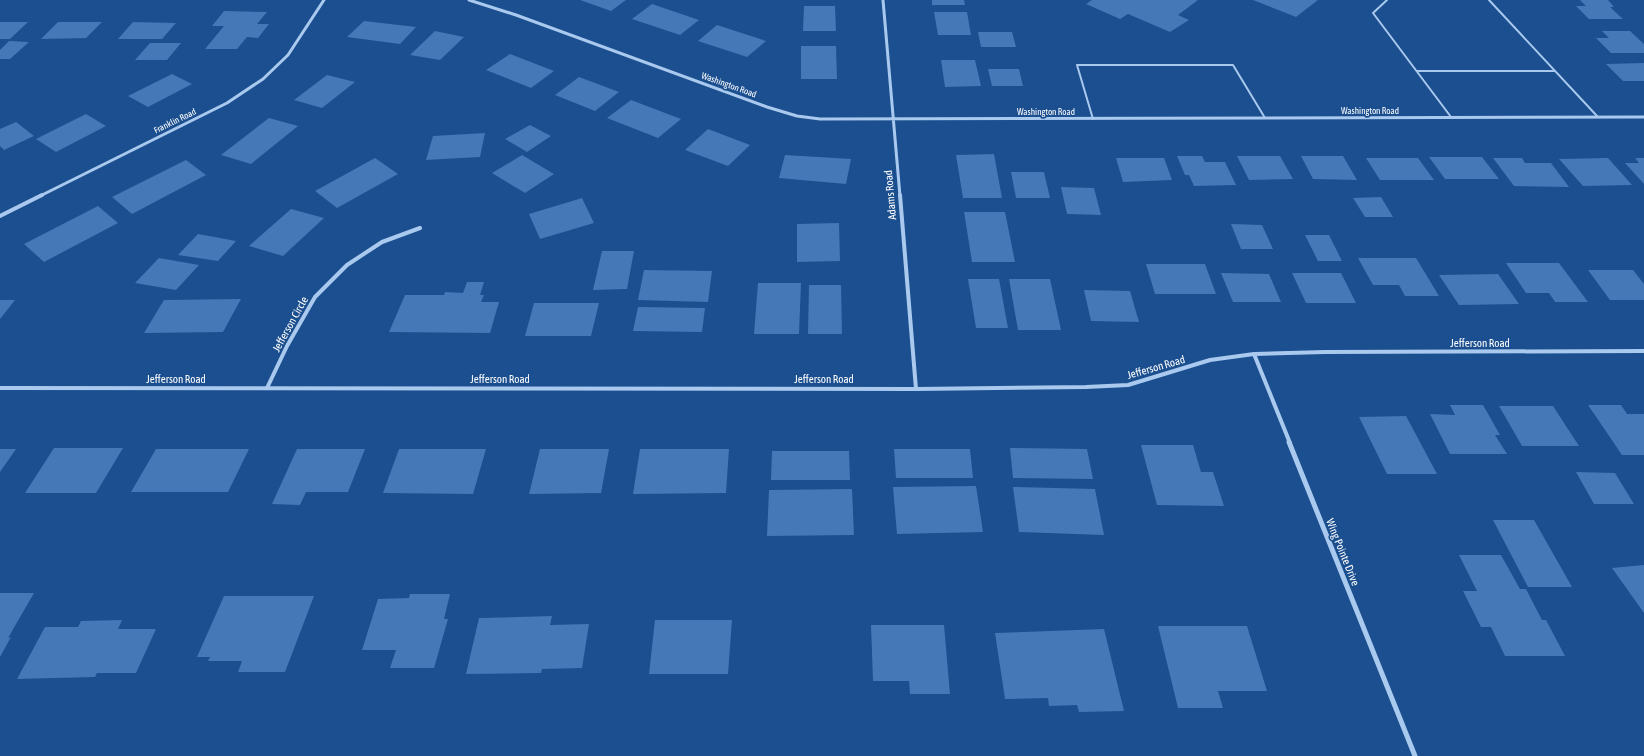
<svg xmlns="http://www.w3.org/2000/svg" width="1644" height="756" viewBox="0 0 1644 756" font-family="'Asap Condensed',sans-serif">
<style>
.building{fill:#4478b7}
.lines{fill:none;stroke-linecap:round;stroke-linejoin:round}
.lane{stroke:#a9c9ee;stroke-width:2}
.street-far2{stroke:#a9c9ee;stroke-width:3}
.street-far1{stroke:#a9c9ee;stroke-width:4}
.street{stroke:#a9c9ee;stroke-width:5}
.labels{text-anchor:middle;stroke-width:3.5;stroke-linejoin:round;paint-order:stroke}
.far-street-label{font-size:9px;fill:#fff;stroke:#1b4f8f}
.street-label{font-size:11px;fill:#fff;stroke:#1b4f8f}
</style>
<rect width="100%" height="100%" fill="#1b4f8f"/>
<path class="building" d="M580,0H626L611,11Z
M932,0H964L965,5H932Z
M1092,0H1198L1178,15L1189,20L1170,32L1128,14L1120,19L1086,4Z
M1253,0H1318L1296,17Z
M1580,0H1608L1614,7H1610L1623,19H1589L1576,6H1586Z
M652,4L699,20L680,35L632,19Z
M804,6H835L836,31H803Z
M224,11L267,12L257,24H269L258,38L247,37L237,49H205L224,26H212Z
M934,12H967L971,35H938Z
M364,21L416,27L400,44L347,37Z
M0,22H28L10,39H0Z
M58,22H102L86,38L41,39Z
M133,22L176,23L162,39H118Z
M717,25L766,41L747,57L698,41Z
M435,31L464,37L440,60L410,55Z
M1602,31H1630L1644,44V53H1611L1596,38H1609Z
M978,32H1012L1016,47H981Z
M9,41L29,42L10,59H0V50Z
M150,43H181L167,60H135Z
M801,46H836L837,79H801Z
M510,54L554,71L531,88L486,70Z
M941,60H975L981,86L945,87Z
M1644,63V81H1623L1606,64Z
M988,69H1019L1023,86H992Z
M172,74L192,84L148,107L128,96Z
M327,75L355,82L322,108L294,100Z
M579,77L619,92L595,111L555,95Z
M631,100L681,119L658,138L607,118Z
M86,114L106,126L56,152L36,139Z
M269,118L298,126L251,164L221,155Z
M16,122L34,136L4,150L0,146V129Z
M530,125L551,136L527,152L505,139Z
M708,129L750,145L728,166L685,150Z
M485,133L480,157L426,160L433,136Z
M994,154L1002,198H963L956,155Z
M522,155L554,174L525,193L492,173Z
M785,155L851,159L846,184L779,178Z
M1177,156H1202L1205,162H1225L1236,185L1194,186L1189,175H1185Z
M1237,156H1280L1293,179L1249,180Z
M1301,156H1343L1357,180L1313,179Z
M1429,157H1482L1499,179H1445Z
M375,158L398,174L337,208L315,191Z
M1116,158H1164L1172,180L1123,182Z
M1366,158H1418L1434,180H1380Z
M1493,158H1522L1525,163H1551L1569,187L1514,186Z
M1608,158L1632,185L1583,186L1559,159Z
M1635,158H1644V184L1625,163H1639Z
M186,160L206,175L132,214L112,197Z
M1011,172H1044L1050,198H1016Z
M1061,187L1094,188L1101,215L1067,214Z
M1381,197L1393,217H1365L1353,198Z
M582,198L594,223L540,239L529,214Z
M98,206L118,223L44,262L24,244Z
M291,209L324,218L283,256L249,246Z
M964,212H1005L1015,262H972Z
M839,223L840,261L797,262V224Z
M1231,224L1262,225L1273,249H1241Z
M198,234L236,241L218,261L178,255Z
M1305,235H1329L1342,261H1318Z
M602,251H634L627,289L593,290Z
M159,258L199,265L176,290L135,283Z
M1358,258H1416L1439,296H1405L1399,285H1373Z
M1506,263H1559L1588,302H1555L1549,293H1526Z
M1146,264H1205L1216,294H1155Z
M644,270L712,271L708,302L638,300Z
M1588,270H1633L1644,284V300H1610Z
M1221,273L1269,274L1281,302H1233Z
M1292,273H1341L1356,303H1306Z
M1498,274L1519,304L1459,305L1439,275Z
M968,279H999L1008,328H976Z
M1009,279H1050L1061,330H1018Z
M467,282H484L480,295H484L481,302H499L490,333L389,332L405,295H444L445,292L463,293Z
M758,283H801L799,334H754Z
M809,285H841L842,334H808Z
M1084,290L1130,291L1139,322L1091,321Z
M241,299L223,332L144,333L164,300Z
M0,300H15L0,319Z
M534,303H599L591,336H525Z
M638,307L705,308L702,332L633,331Z
M1450,405H1483L1500,435H1495L1507,454H1450L1430,414L1455,415Z
M1588,405H1621L1627,414H1644V455H1622Z
M1499,406H1553L1579,446H1522Z
M1406,416L1437,474H1387L1359,417Z
M1141,445H1193L1201,472H1213L1224,506L1157,505Z
M54,448H123L96,493H25Z
M1010,448L1087,449L1093,479L1013,478Z
M0,449H16L0,472Z
M156,449H249L228,492H131Z
M297,449H365L348,492H306L300,505L272,504Z
M399,449H486L473,494L383,493Z
M540,449H609L601,493L529,494Z
M640,449H729L726,493L633,494Z
M894,449H970L973,478H896Z
M772,451H849L850,480H771Z
M1576,472L1615,473L1634,504H1594Z
M976,486L983,532L897,534L893,487Z
M1013,487L1095,489L1104,535L1019,532Z
M852,489L854,535L767,536L769,490Z
M1493,520H1534L1572,587H1528Z
M1459,555H1501L1520,589H1526L1542,620H1546L1565,656H1505L1491,627H1481L1463,591H1477Z
M1644,565V613L1612,568Z
M0,593H34L8,638L11,637L0,657Z
M410,594H450L444,619H448L434,668H390L396,650H362L378,599L409,598Z
M224,596H314L285,672H238L242,661H208L210,657H197Z
M552,616L550,625L589,624L582,668L542,669L541,673L466,674L479,618Z
M122,620L118,629H156L136,673H97L95,677L17,679L45,627H78L81,621Z
M655,620H732L728,674H649Z
M871,625H944L950,694H910L909,681H873Z
M1158,626H1247L1267,691H1218L1223,708H1178Z
M1104,629L1124,711L1079,712L1077,705L1049,706L1048,698L1005,699L995,633Z"/>
<g class="lines">
<path class="lane" d="M1387,0L1373,13L1451,117
M1489,0L1597,116
M1417,71H1555
M1093,119L1077,65H1233L1265,118"/>
<path class="street-far2" d="M469,0L516,15L767,107L797,116L820,119L1644,117
M883,0L900,196
M40,196L227,103L263,79L288,55L324,0"/>
<path class="street-far1" d="M900,195L916,389
M0,216L42,195
M1254,354L1290,443
M0,388L916,389L1086,387L1128,385L1210,360L1254,354L1325,352L1644,351
M267,388L287,346L315,297L347,265L382,242L420,228"/>
<path class="street" d="M1289,442L1415,756"/>
</g>
<g class="labels">
<g class="far-street-label">
<text transform="translate(729 85) rotate(20)" y="3">Washington Road</text>
<text x="1370" y="114">Washington Road</text>
<text x="1046" y="115">Washington Road</text>
<text transform="translate(175 121) rotate(-26)" y="3">Franklin Road</text>
</g>
<g class="street-label">
<text transform="translate(890 195) rotate(-95)" y="4">Adams Road</text>
<text transform="translate(290 324) rotate(-61)" y="4">Jefferson Circle</text>
<text x="1480" y="347">Jefferson Road</text>
<text transform="translate(1156 367) rotate(-16)" y="4">Jefferson Road</text>
<text x="176" y="383">Jefferson Road</text>
<text x="500" y="383">Jefferson Road</text>
<text x="824" y="383">Jefferson Road</text>
<text transform="translate(1343 552) rotate(68)" y="4">Wing Pointe Drive</text>
</g>
</g>
</svg>
